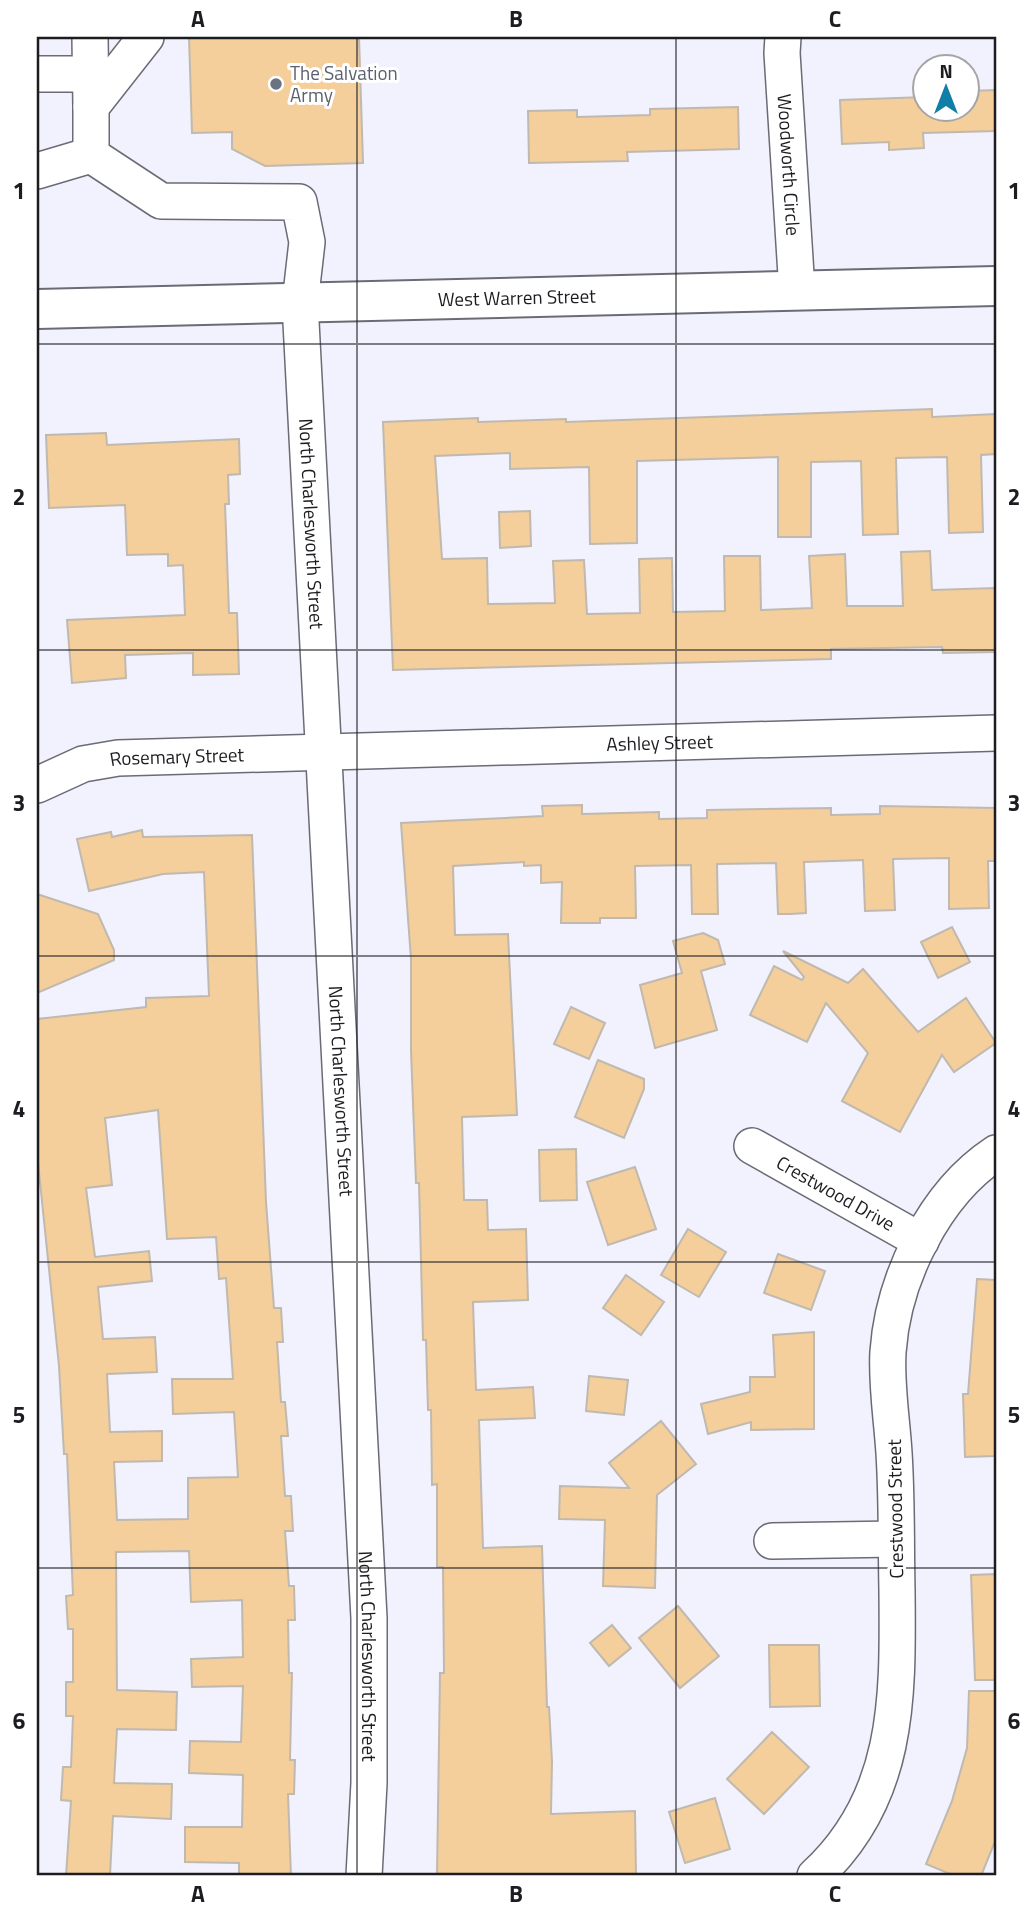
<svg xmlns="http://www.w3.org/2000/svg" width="1033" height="1913" viewBox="0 0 1033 1913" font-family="'Titillium Web',sans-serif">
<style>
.building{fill:#f4ce9b;stroke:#c0b9af;stroke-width:2;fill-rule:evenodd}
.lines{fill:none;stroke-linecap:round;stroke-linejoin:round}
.minor-casing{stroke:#6b6b75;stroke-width:38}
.major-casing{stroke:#6b6b75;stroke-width:42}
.minor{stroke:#fff;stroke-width:35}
.major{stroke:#fff;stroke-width:38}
.grid{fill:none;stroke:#1d1d21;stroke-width:2;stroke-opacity:0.55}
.worship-dot{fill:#6b7280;stroke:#fff;stroke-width:2.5}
.labels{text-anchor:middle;stroke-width:6;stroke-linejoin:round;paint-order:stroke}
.worship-label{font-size:19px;fill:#5b616d;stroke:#fff;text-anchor:start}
.street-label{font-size:19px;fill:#1d1d21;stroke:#fff}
.neatline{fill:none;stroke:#1d1d21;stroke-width:2.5}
.grid-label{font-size:23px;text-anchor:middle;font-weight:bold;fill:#1d1d21}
</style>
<rect width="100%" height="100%" fill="#f2f2fe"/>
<path class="building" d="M189,37H359L363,163L265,166L232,149V132L192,133Z
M996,90V131L923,133L924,148L889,150V142L842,144L840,100L925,97V108H967V91Z
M738,107L739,149L627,152L628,161L529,163L528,111L577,110V117L650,115V109Z
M932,409V417L996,414V454L981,455L983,532L949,533L947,457L896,458L898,534L863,535L861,461L811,462V537H778V457L637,461V543L590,544L589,467L510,469V453L435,456L442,559L487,558L488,604L555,603L553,561L584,560L587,614L640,613L639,559L672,558L673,612L725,611L724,556H760L761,610L812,608L809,556L845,554L847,606H903L901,552L930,551L932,590L996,588V652L943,653L942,647L831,649V659L393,670L383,422L478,418V422L566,419V422Z
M106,433L107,445L239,439L240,474L228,475L229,504H225L229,613H237L239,674L193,675V653L125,655L126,678L72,683L67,620L185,615L183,565L168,566V554L127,555L125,505L49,508L46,435Z
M530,511L531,546L500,548L499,512Z
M582,805V814L659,812V819L707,818V810L831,808V815L880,814V806L996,808V861H988L989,908L949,909V858L893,859L895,910L865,911L863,860L804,862L806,913L790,914H778L776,863L717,864L718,914H692L691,865L635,866L636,918H600V923H561L562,882L541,883V865L524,866V862L453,866L455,935L508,934L517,1115L462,1117L464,1200H487L488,1230L526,1229L528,1300L473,1302L476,1390L533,1387L535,1418L479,1420L483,1548L542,1546L547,1707H549L552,1761L551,1814L635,1811L636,1876H437L440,1673H444L443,1567H437V1484L432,1485L431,1410H428L426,1340H423L419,1183H416L411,1051V959L401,823L543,816L542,806Z
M142,830L143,837L252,835L266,1202L274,1308H281L283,1342H277L281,1402H285L288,1436H281L285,1496H291L293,1531H285L289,1586H294L295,1620H288L289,1673H292L290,1760H295L294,1794H288L291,1876H239V1863L185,1862V1827H242L243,1775L189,1773L190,1741L241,1742L243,1686L192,1687L191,1659L243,1657L242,1600L191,1602L189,1551L116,1552L117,1690L177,1692L176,1730L117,1729L114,1783L172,1784L171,1819L113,1816L110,1876H66L71,1801L61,1800L63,1767H71L73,1716H66V1682H73V1629H68L66,1596L73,1595L67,1454H64L59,1366L37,1153V1019L146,1007V998L209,996L204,872L163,874L89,891L77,839L111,832L112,837ZM158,1110L167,1239L216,1237L219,1279L226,1278L233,1379H172L173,1414L234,1412L238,1477L188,1478V1519L117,1520L114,1462L162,1461V1431L110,1432L107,1374L157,1372L155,1337L103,1339L98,1287L152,1281L149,1251L95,1257L86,1188L112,1185L105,1118Z
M37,894L98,914L114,950V960L37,993Z
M952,927L970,962L938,978L921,942Z
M703,933L718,940L725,964L701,971L717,1030L655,1048L640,985L682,973L673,941Z
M783,951L848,983L863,969L918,1032L966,998L996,1043L954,1072L942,1055L900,1132L842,1101L868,1053L826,1003L807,1042L750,1015L774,966L802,980L804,977Z
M571,1007L605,1023L589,1059L554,1044Z
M598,1060L644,1079V1089L624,1138L575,1117Z
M576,1149L577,1200L540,1201L539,1150Z
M635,1167L656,1229L608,1245L587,1182Z
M688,1229L726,1252L699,1297L661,1275Z
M778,1254L825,1271L811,1310L764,1293Z
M626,1275L664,1302L641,1335L603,1308Z
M977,1279L996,1280V1456L965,1457L963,1394H968Z
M814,1332V1429L751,1430V1422L708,1434L701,1404L750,1392V1377H775L773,1335Z
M589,1376L628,1380L624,1415L586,1411Z
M661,1421L696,1464L657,1495L655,1588L603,1586L605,1520L559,1519L560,1486L629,1488L609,1463Z
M996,1574V1680H975L971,1575Z
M678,1606L719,1656L680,1688L639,1638Z
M612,1625L631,1648L609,1666L590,1643Z
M769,1645H819L820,1706L770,1707Z
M969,1691H996V1839L981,1876H955L926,1864L952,1801L967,1748Z
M772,1732L809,1767L764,1814L727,1779Z
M715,1798L730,1849L685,1863L669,1812Z"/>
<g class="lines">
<g class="minor-casing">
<g id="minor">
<path d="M90,37L91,107"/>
<path id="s1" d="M146,37L91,107V155L161,201L299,202L307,242L300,303L369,1618V1783L364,1876"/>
<path id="s2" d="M783,37L782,53L797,291"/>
<path d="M37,74H89"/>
<path d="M37,171L91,155"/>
<path id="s3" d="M37,785L83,764L118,758L996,733"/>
<path id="s4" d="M752,1146L921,1241"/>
<path d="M772,1541L896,1539"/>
<path d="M815,1876C900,1798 898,1697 897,1591C896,1545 897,1499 894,1453C892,1420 886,1385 888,1352C893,1279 934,1194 996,1153"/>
</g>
</g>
<g class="major-casing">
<g id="major">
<path id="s5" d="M37,309L996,286"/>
</g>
</g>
<use href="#minor" class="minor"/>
<use href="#major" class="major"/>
</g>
<path class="grid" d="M357,37V1876M676,37V1876M37,344H996M37,650H996M37,956H996M37,1262H996M37,1568H996"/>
<circle class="worship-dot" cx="276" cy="84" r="7"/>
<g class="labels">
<g class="worship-label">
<text x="290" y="80">The Salvation<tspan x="290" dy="22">Army</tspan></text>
</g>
<g class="street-label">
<text dy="7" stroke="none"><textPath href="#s2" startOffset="128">Woodworth Circle</textPath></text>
<text dy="7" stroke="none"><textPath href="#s5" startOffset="480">West Warren Street</textPath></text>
<text dy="7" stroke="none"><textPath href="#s1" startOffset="682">North Charlesworth Street</textPath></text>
<text dy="7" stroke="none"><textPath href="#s3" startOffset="628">Ashley Street</textPath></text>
<text dy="7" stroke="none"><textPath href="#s3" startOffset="145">Rosemary Street</textPath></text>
<text dy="7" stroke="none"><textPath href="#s1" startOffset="1250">North Charlesworth Street</textPath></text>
<text dy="7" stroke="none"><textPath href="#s4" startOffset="96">Crestwood Drive</textPath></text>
<text transform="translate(895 1509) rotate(-91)" y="7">Crestwood Street</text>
<text dy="7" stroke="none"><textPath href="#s1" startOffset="1816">North Charlesworth Street</textPath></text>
</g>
</g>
<rect width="1033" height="1913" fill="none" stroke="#ffffff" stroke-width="77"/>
<g transform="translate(946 88)"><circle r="33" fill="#ffffff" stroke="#a5a5a6" stroke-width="2"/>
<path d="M0-5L12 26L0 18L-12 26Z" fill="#117ea7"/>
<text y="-10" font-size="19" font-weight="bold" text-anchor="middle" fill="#1d1d21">N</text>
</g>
<rect x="38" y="38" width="957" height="1836" class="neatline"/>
<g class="grid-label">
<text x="198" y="27">A</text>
<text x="516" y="27">B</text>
<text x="835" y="27">C</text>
<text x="19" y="199">1</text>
<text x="1014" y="199">1</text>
<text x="19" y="505">2</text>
<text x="1014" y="505">2</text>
<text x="19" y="811">3</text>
<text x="1014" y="811">3</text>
<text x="19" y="1117">4</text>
<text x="1014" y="1117">4</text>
<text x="19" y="1423">5</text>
<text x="1014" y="1423">5</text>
<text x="19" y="1729">6</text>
<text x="1014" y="1729">6</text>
<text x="198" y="1902">A</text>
<text x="516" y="1902">B</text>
<text x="835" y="1902">C</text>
</g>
</svg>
